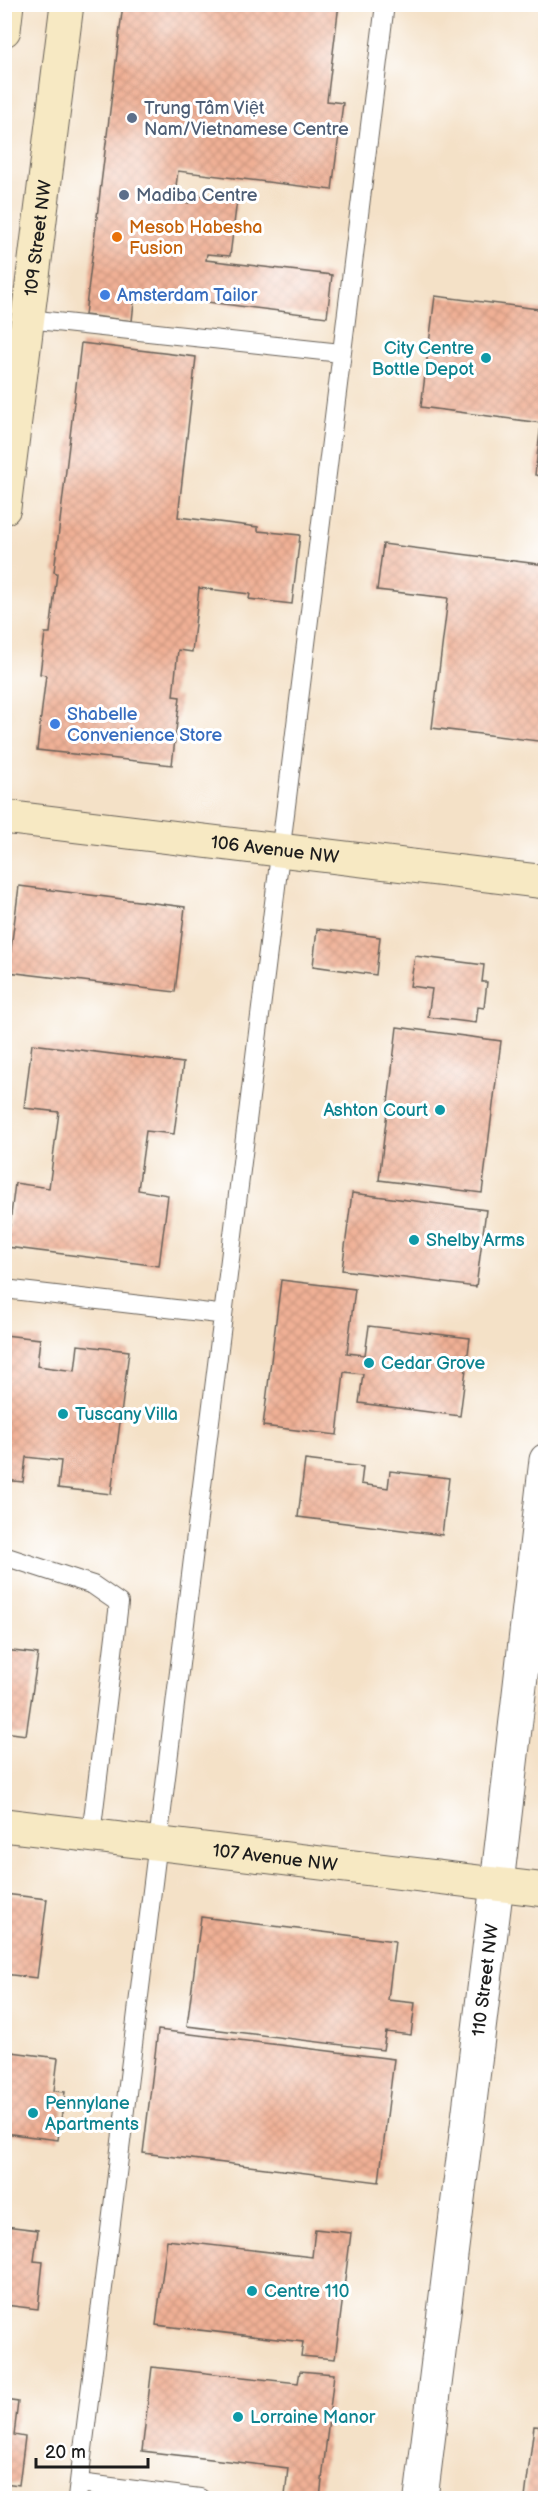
<svg xmlns="http://www.w3.org/2000/svg" width="550" height="2503" viewBox="0 0 550 2503" font-family="'Balsamiq Sans',sans-serif">
<style>
.building{fill:url(#building-cross-hatch)}
.lines{fill:none;stroke-linecap:round;stroke-linejoin:round}
.lane-casing{stroke:#686158;stroke-width:20}
.street-casing{stroke:#686158;stroke-width:35}
.secondary-casing{stroke:#686158;stroke-width:35}
.lane{stroke:#fff;stroke-width:18}
.street{stroke:#fff;stroke-width:33}
.secondary{stroke:#f7e9c3;stroke-width:33}
.service-dot{fill:#5c6f8a;stroke:#fff;stroke-width:2}
.food-dot{fill:#e8710a;stroke:#fff;stroke-width:2}
.shop-dot{fill:#3f7fe0;stroke:#fff;stroke-width:2}
.culture-dot{fill:#0f9aa8;stroke:#fff;stroke-width:2}
.labels{text-anchor:middle;stroke-width:6;stroke-linejoin:round;paint-order:stroke}
.service-label{font-size:18px;fill:#4e5e75;stroke:#fff;text-anchor:start}
.food-label{font-size:18px;fill:#c56008;stroke:#fff;text-anchor:start}
.street-label{font-size:18px;fill:#1c1c1c;stroke:#fff}
.shop-label{font-size:18px;fill:#366cbe;stroke:#fff;text-anchor:start}
.culture-label{font-size:18px;fill:#0d838f;stroke:#fff;text-anchor:start}
</style>
<defs>
<pattern id="building-cross-hatch" width="8" height="8" patternUnits="userSpaceOnUse" patternTransform="scale(1.5)"><rect width="8" height="8" fill="#f0b095"/><path d="M0 0l8 8M0 8l8-8" fill="none" stroke="#cd9780"/></pattern>
</defs>
<rect width="100%" height="100%" fill="#fff"/>
<filter id="ink" filterUnits="userSpaceOnUse"><feTurbulence type="fractalNoise" baseFrequency=".0167" numOctaves="2"/><feDisplacementMap in="SourceGraphic" scale="12" xChannelSelector="R" yChannelSelector="G"/><feConvolveMatrix kernelMatrix="1 2 1 2 8 2 1 2 1" color-interpolation-filters="sRGB"/></filter>
<filter id="wash" filterUnits="userSpaceOnUse"><feTurbulence type="fractalNoise" baseFrequency=".008" numOctaves="4" result="noise"/><feDisplacementMap in="SourceGraphic" scale="24" xChannelSelector="R" yChannelSelector="G"/><feGaussianBlur stdDeviation="1.35" result="paint"/><feColorMatrix in="noise" values="0 0 0 0 0 0 0 0 0 0 0 0 0 0 0 0 0 1.4 0 .05"/><feComposite in="paint" operator="in"/></filter>
<g filter="url(#wash)">
<rect width="100%" height="100%" fill="#f4e1c7"/>
<g id="blocks">
<path class="building" d="M123,4H339L327,101L343,103L332,190L178,171L174,201L189,203L190,194L237,200L230,256L207,254L206,260L332,275L327,317L135,293L132,321L85,315Z
M435,296L546,310V477L535,475L541,423L421,407Z
M81,343L196,357L178,517L258,527V531L300,535L292,604L249,599L250,594L199,588L192,652L178,650L173,696L180,697L172,765L37,750L46,675L40,674L45,633H50L57,573L54,572Z
M383,544L546,565V742L432,728L448,598L377,590Z
M19,886L185,907L175,992L8,972Z
M317,929L380,937L376,975L313,966Z
M415,956L484,965L482,982H487L484,1008L478,1007L476,1023L428,1017L432,989L410,986Z
M397,1027L501,1041L482,1193L379,1180Z
M32,1044L183,1063L174,1134L146,1131L138,1190L168,1195L159,1266L7,1247L15,1183L49,1188L59,1112L24,1108Z
M352,1193L486,1210L476,1287L342,1270Z
M281,1280L355,1289L347,1353L365,1355L369,1326L470,1338L460,1416L359,1403L363,1374L344,1372L337,1435L263,1426Z
M4,1335L40,1339L37,1366L75,1371L78,1345L129,1351L111,1494L58,1488L61,1461L26,1457L23,1482L4,1480Z
M305,1460L363,1467L361,1484L388,1488L390,1471L449,1478L442,1535L298,1517Z
M4,1650L38,1654L26,1735L4,1732Z
M4,1894L47,1899L37,1978L4,1974Z
M201,1917L395,1941L388,2000L415,2003L411,2035L386,2032L383,2050L187,2026Z
M158,2030L394,2059L379,2182L143,2153Z
M4,2051L58,2058L54,2091L65,2092L58,2140L4,2133Z
M5,2226L38,2230L34,2261L43,2262L38,2309L5,2305Z
M315,2229L351,2233L335,2359L301,2356L303,2342L156,2325L167,2240L312,2257Z
M152,2367L298,2383L300,2371L334,2374L320,2498L285,2496L288,2468L142,2451Z
M4,2400L18,2402L14,2435L25,2437L19,2485L4,2483Z
M534,2426L546,2427V2498H525Z"/>
</g>
</g>
<g filter="url(#ink)">
<use href="#blocks" fill-opacity="0" stroke="#686158" stroke-width="1.5"/>
<g class="lines">
<g class="lane-casing">
<path id="lane" d="M28,319L341,353
M4,1289L218,1314
M4,1556L93,1585L119,1603L91,1835
M523,1652L546,1655
M79,2483L200,2498
M77,2498C173,1666 279,835 385,4"/>
</g>
<g class="street-casing">
<g id="street">
<path id="s1" d="M421,2498L497,1884L546,1460"/>
</g>
</g>
<g class="secondary-casing">
<g id="secondary">
<path d="M4,30L7,4"/>
<path id="s2" d="M4,508L67,4"/>
<path id="s3" d="M4,817L546,882"/>
<path id="s4" d="M4,1825L546,1890"/>
</g>
</g>
<use href="#lane" class="lane"/>
<use href="#street" class="street"/>
<use href="#secondary" class="secondary"/>
</g>
</g>
<g class="service-dot">
<circle cx="132" cy="118" r="6"/>
<circle cx="124" cy="195" r="6"/>
</g>
<circle class="food-dot" cx="117" cy="237" r="6"/>
<g class="shop-dot">
<circle cx="105" cy="295" r="6"/>
<circle cx="55" cy="724" r="6"/>
</g>
<g class="culture-dot">
<circle cx="486" cy="358" r="6"/>
<circle cx="440" cy="1110" r="6"/>
<circle cx="414" cy="1240" r="6"/>
<circle cx="369" cy="1363" r="6"/>
<circle cx="63" cy="1414" r="6"/>
<circle cx="33" cy="2113" r="6"/>
<circle cx="252" cy="2291" r="6"/>
<circle cx="238" cy="2417" r="6"/>
</g>
<g class="labels">
<g class="service-label">
<text x="144" y="114">Trung Tâm Việt<tspan x="144" dy="21">Nam/Vietnamese Centre</tspan></text>
<text x="136" y="201">Madiba Centre</text>
</g>
<g class="food-label">
<text x="129" y="233">Mesob Habesha<tspan x="129" dy="21">Fusion</tspan></text>
</g>
<g class="street-label">
<text dy="6" stroke="none"><textPath href="#s2" startOffset="272">109 Street NW</textPath></text>
<text dy="6" stroke="none"><textPath href="#s3" startOffset="273">106 Avenue NW</textPath></text>
<text dy="6" stroke="none"><textPath href="#s4" startOffset="273">107 Avenue NW</textPath></text>
<text dy="6" stroke="none"><textPath href="#s1" startOffset="522">110 Street NW</textPath></text>
</g>
<g class="shop-label">
<text x="117" y="301">Amsterdam Tailor</text>
<text x="67" y="720">Shabelle<tspan x="67" dy="21">Convenience Store</tspan></text>
</g>
<g class="culture-label">
<text x="474" y="354" text-anchor="end">City Centre<tspan x="474" dy="21">Bottle Depot</tspan></text>
<text x="428" y="1116" text-anchor="end">Ashton Court</text>
<text x="426" y="1246">Shelby Arms</text>
<text x="381" y="1369">Cedar Grove</text>
<text x="75" y="1420">Tuscany Villa</text>
<text x="45" y="2109">Pennylane<tspan x="45" dy="21">Apartments</tspan></text>
<text x="264" y="2297">Centre 110</text>
<text x="250" y="2423">Lorraine Manor</text>
</g>
</g>
<rect width="550" height="2503" fill="none" stroke="#fff" stroke-width="24"/>
<path d="M36 2458v9h112v-9" fill="none" stroke="#1c1c1c" stroke-width="3"/>
<text x="45" y="2458" font-size="18" fill="#1c1c1c" stroke="#ffffff" stroke-width="4.5" paint-order="stroke">20 m</text>
</svg>
